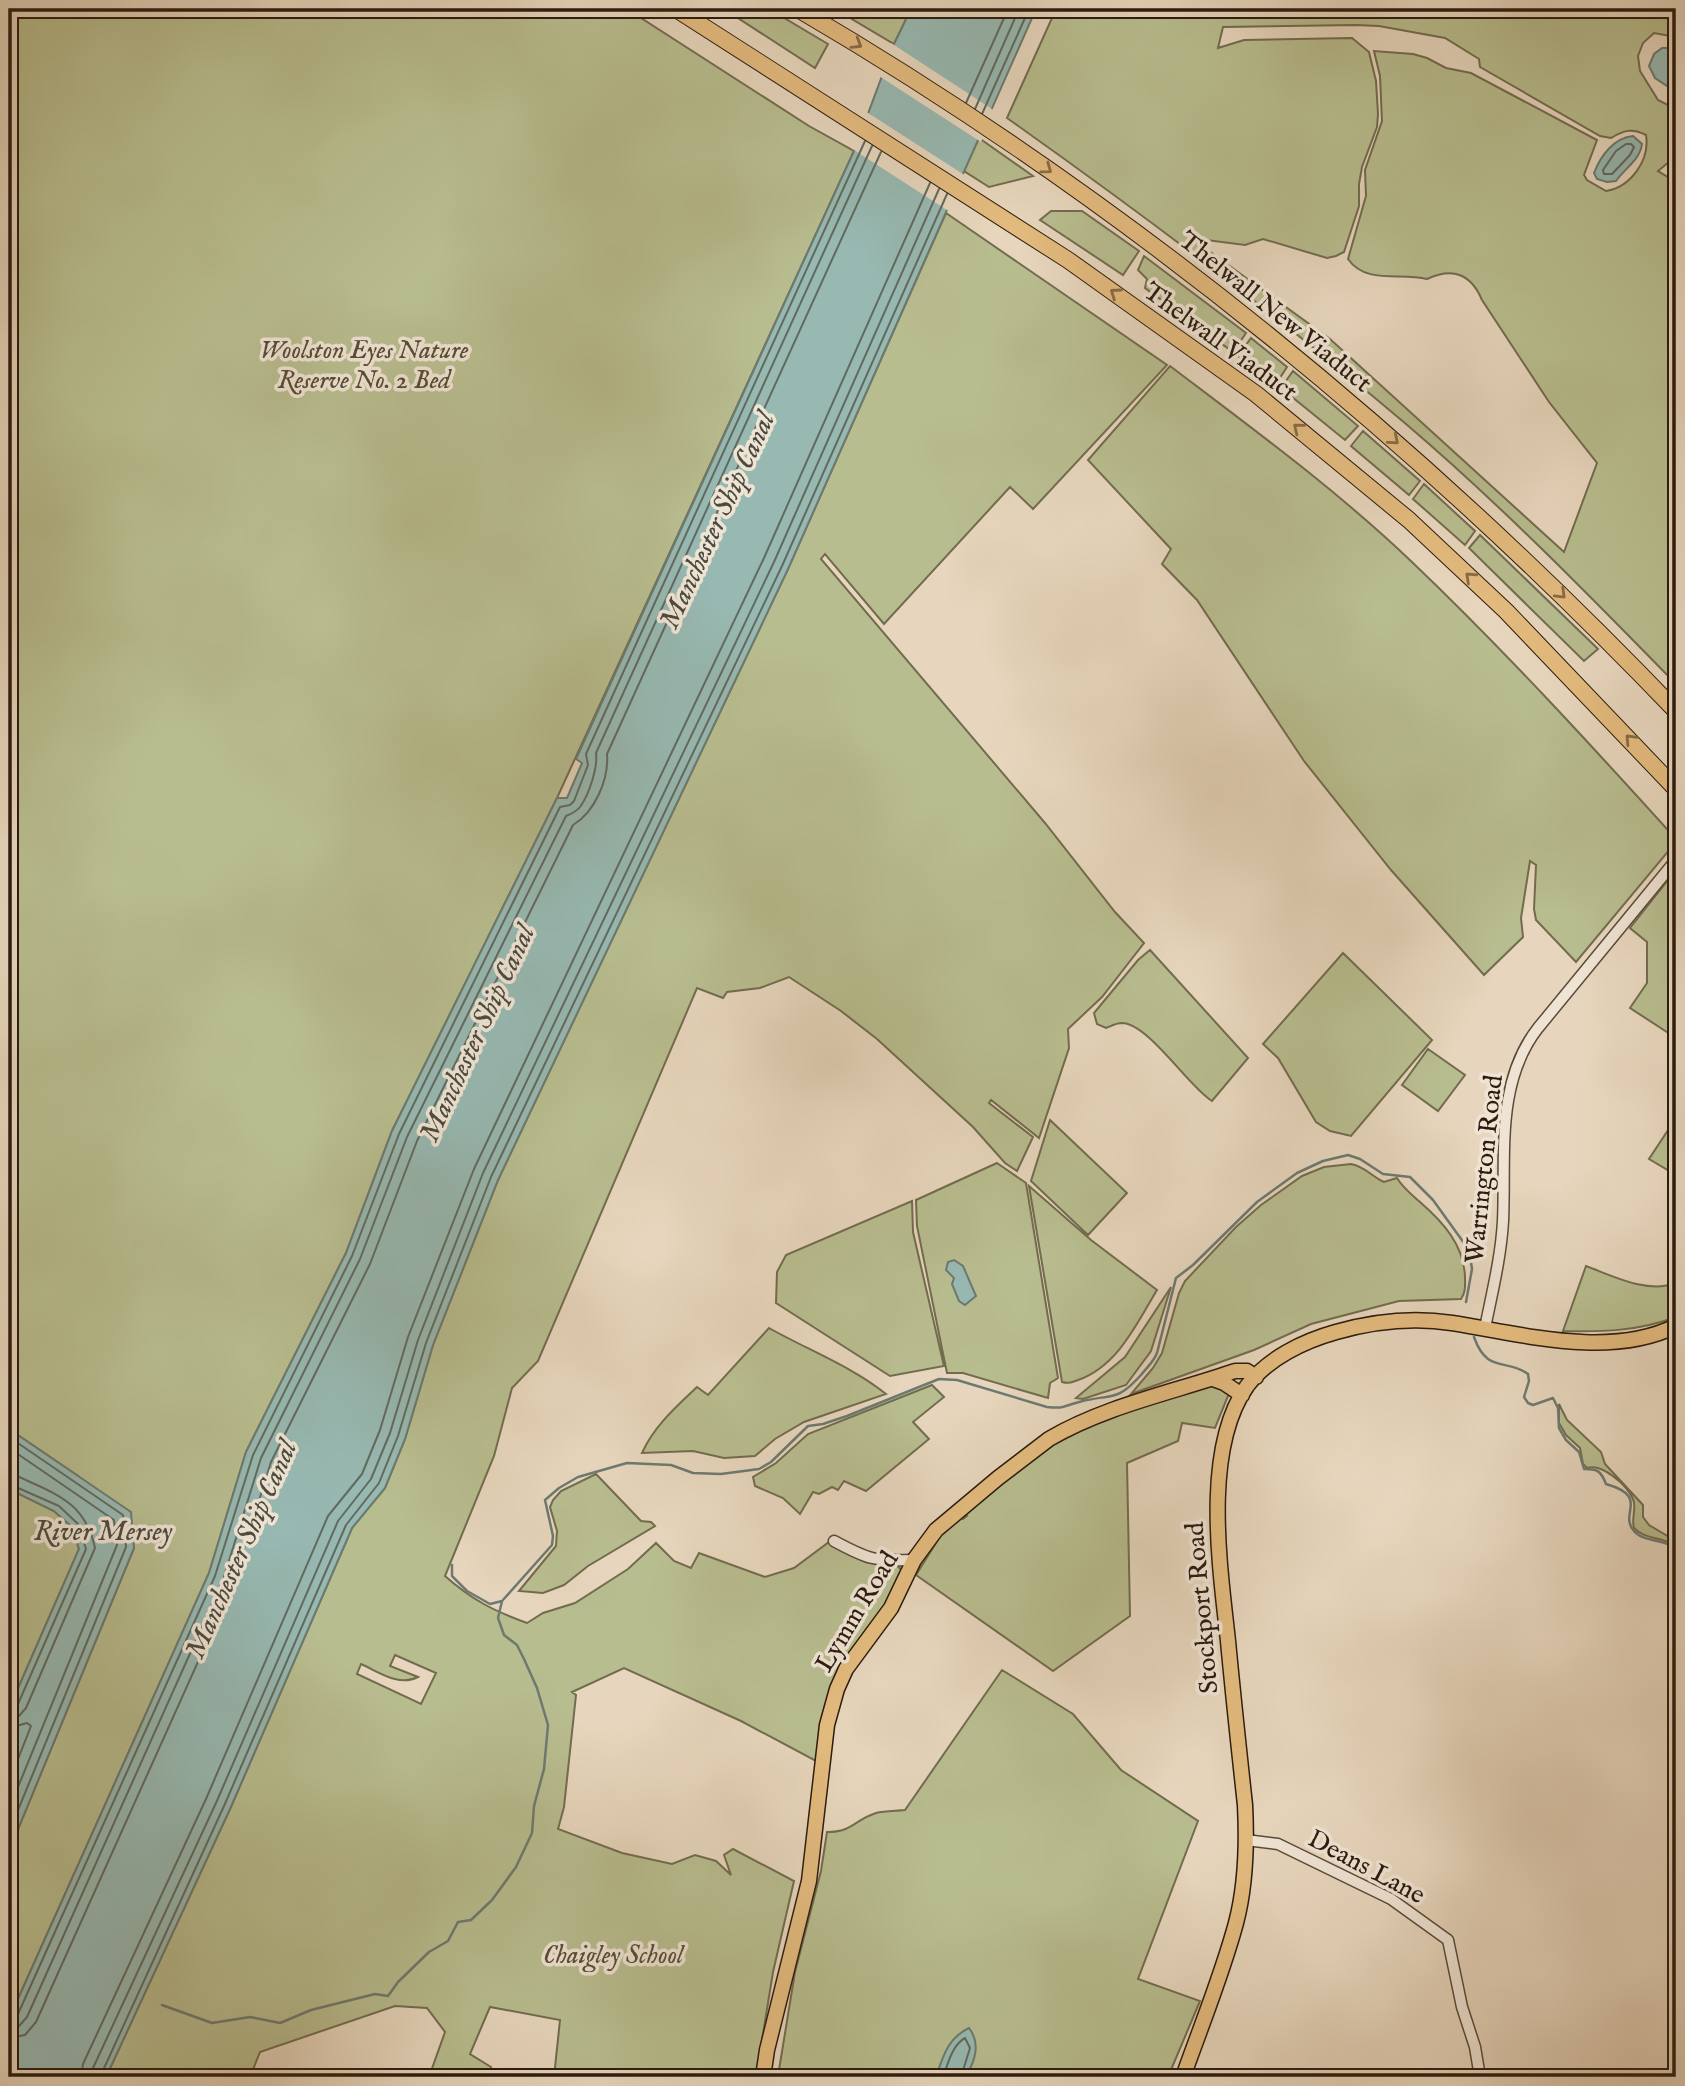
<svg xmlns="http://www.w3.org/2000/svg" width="1685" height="2086" viewBox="0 0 1685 2086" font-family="'IM FELL English',serif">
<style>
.green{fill:#b8bd8f;stroke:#726c4f;stroke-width:2;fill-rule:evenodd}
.water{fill:#97b9b2;stroke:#6c7a71;stroke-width:2}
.pier{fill:#e7d6bd}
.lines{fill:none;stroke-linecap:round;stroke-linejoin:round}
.shore{stroke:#616a60;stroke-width:2}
.stream{stroke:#6c7a71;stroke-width:2.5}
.minor-casing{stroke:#5a4a3a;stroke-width:13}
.major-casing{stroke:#2b1b0f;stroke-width:17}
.highway-casing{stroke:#2b1b0f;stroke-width:18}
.minor{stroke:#efe4d4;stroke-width:10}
.major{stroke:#e4bb7e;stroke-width:14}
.highway{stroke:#e4bb7e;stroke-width:16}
.oneway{stroke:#886b46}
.labels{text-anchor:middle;stroke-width:7;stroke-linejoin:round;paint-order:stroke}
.street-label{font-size:26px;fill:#2b1b0f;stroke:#efe4d4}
.park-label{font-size:26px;font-style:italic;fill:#554c35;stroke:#efe4d4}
.water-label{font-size:28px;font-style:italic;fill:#4b4a40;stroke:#efe4d4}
</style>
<rect width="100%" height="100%" fill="#e7d6bd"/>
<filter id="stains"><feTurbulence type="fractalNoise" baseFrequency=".00286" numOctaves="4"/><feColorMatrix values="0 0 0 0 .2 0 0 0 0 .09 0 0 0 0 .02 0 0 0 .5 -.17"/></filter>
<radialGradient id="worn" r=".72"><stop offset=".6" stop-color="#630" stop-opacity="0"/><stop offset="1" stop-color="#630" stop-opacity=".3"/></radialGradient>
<path class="green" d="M9,9H627L809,126L854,151L557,798L392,1131L346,1253L246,1452L209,1573L9,2019V1851L134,1548L78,1476L9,1429Z
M724,9H769L828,44L815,68Z
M835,9H911L894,44Z
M1056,9H1676V37L1654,33L1643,43L1638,56L1640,71L1658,100L1676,109V156L1658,171L1676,182V684C1589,595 1501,505 1406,424C1278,315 1144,215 1007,118ZM1356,25L1379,26L1445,38L1479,59L1480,67L1600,136L1611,138C1624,130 1632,128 1646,135C1650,160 1631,187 1606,191L1587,180L1584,175L1597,140L1471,73L1446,68L1427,58L1413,54L1374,51L1380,76L1382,121L1365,170L1366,196L1348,259C1366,285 1401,272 1427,279C1453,267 1471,274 1482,300L1549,402L1597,463L1564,552L1330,339L1191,238L1245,245L1263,239L1327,258L1336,256L1344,252L1359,206V184L1362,167L1377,127L1378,114L1376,81L1369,52L1352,38L1244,40L1218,48L1223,27Z
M979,138L1033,176L989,187L964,171Z
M1051,211H1082L1139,251L1123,275L1040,220Z
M946,213L1167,365L1033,509L1010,487L884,624L825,554L821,559L1045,823L1115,912L1144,943L1102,997L1068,1029L1069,1048L1039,1138L991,1100L989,1103L1033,1137L1017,1171L1005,1163L973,1127L877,1039L841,1011L789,977L760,988L727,992L723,998L697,988L538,1361L512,1388L494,1456L445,1576C472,1600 494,1611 527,1623L543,1613L575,1603L628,1569L656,1543L674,1561L691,1568L699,1553L765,1577L794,1568L829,1542L866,1562L895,1564L903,1571L885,1605L839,1666L829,1693L816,1761L741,1721L624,1668L572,1692L576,1695L564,1807L558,1829L622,1853L672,1864L695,1855L716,1861L731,1875L724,1855L733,1849L794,1881L773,1972L756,2077H554L560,2020L490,2007L470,2054L491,2067V2077H429L445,2032L427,2008L395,2006L260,2052L250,2077H106L230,1809L352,1528L385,1488L405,1439L433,1345L498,1180L788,569ZM395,1655L436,1673L421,1704L357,1674L361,1664C379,1672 399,1687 418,1677L390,1666Z
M1144,256L1246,333L1233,352L1145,288L1147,279L1138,270Z
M1251,338L1287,367L1276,384L1238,356Z
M1170,366C1253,429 1338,491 1413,563C1505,651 1591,745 1676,839V842L1576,962L1536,920L1534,909L1536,865L1530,861L1521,918L1523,937L1484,975L1391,870L1304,761L1197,600L1162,564L1171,549L1088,460Z
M1293,371L1358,426L1345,440L1281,388Z
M1363,431L1420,481L1409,495L1351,446Z
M1424,484L1475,531L1465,545L1413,499Z
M1480,535L1598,649L1584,661L1469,548Z
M1676,870V1038L1630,1008L1647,983V942L1630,928Z
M1150,950L1248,1058L1212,1101C1188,1086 1149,1024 1122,1023C1116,1023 1111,1026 1106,1028L1097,1024L1094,1013L1138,960Z
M1343,953L1432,1040L1351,1136L1330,1131L1316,1122L1278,1058L1263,1044Z
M1428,1049L1465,1075L1438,1111L1402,1085Z
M1676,1118V1175L1649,1159Z
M1050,1120L1127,1193L1088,1235L1031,1181Z
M997,1163L1026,1183L1058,1378L1050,1383L1048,1398L963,1373H947L917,1226L916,1200Z
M1351,1164C1366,1167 1371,1176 1384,1182L1397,1178C1403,1188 1411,1194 1420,1202C1443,1222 1464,1245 1465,1277C1465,1285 1466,1292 1461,1299L1399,1301L1311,1324L1254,1350L1131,1394L1153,1368L1162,1353L1179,1293L1185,1281L1236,1227L1261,1205L1302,1176L1324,1167Z
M1029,1186L1091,1240L1157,1290C1137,1323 1118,1366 1078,1380C1072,1382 1069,1384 1062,1382Z
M912,1201L913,1232L944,1366L890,1376L776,1303L777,1272L786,1255Z
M1586,1266C1613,1276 1647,1294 1676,1283V1317C1639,1331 1603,1332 1563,1331Z
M1171,1287L1151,1351L1126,1385L1083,1399L1076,1398L1125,1357Z
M769,1328C808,1350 851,1366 886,1394L804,1422L775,1439L755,1456L724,1458L693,1451L642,1453C654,1426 676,1407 697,1387L708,1395Z
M1217,1382L1230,1391L1215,1428L1182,1423L1178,1441L1127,1463L1130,1616L1053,1671L916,1575L941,1535L960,1517L963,1519L967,1516L964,1513L1011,1476L1067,1435L1100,1421Z
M932,1385L944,1397L913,1422L929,1439L866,1491L844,1481L838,1490L832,1487L819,1494L813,1492L800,1514L783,1498L755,1486L753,1477L776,1463L808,1434Z
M1559,1404L1567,1420L1601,1452L1605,1464L1643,1505V1517L1649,1525L1676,1541V1546C1662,1536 1645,1540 1634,1528C1631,1518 1637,1508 1633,1499C1627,1485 1602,1463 1587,1468L1583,1464L1580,1448L1566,1435L1559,1423Z
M596,1474L641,1521L651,1522L655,1526L588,1566L564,1585L543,1593L519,1591L556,1546L557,1531L550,1507L553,1500L561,1491Z
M9,1489L54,1511L73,1528L79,1549L9,1709Z
M1002,1670L1073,1714L1121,1770L1198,1821L1138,1979L1200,2001L1168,2077L778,2076L795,1972L821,1871L827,1832C853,1832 854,1820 876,1813C885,1811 896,1811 905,1810Z"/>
<path class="water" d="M911,9H1036L788,569L498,1180L433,1345L405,1439L385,1488L352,1528L230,1809L106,2077H9V2019L209,1573L246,1452L346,1253L392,1131L557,798H567L582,763L576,759L854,151L894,44Z
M1662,48H1670L1676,51V92L1655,78L1649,66L1654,54Z
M1633,136L1642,144C1640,160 1625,168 1616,181L1607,182L1597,179L1594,173C1601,155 1614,138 1633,136Z
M954,1260L963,1266L976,1296L965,1305L959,1301L952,1284L954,1278L946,1270L948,1262Z
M9,1429L131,1512L134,1548L9,1851V1709L79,1549L73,1528L54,1511L9,1489Z
M969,2028C981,2044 975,2060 966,2077H936C943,2056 948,2038 969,2028Z"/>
<path class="pier" d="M891,43L995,111L981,142L879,76Z
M865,111L966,176L950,212L851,148Z"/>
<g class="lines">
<path class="shore" d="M966,103L1008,9
M975,109L1019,9
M982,114L1029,9
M1626,144H1631L1634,147L1630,155L1612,174H1604L1603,170L1616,151Z
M9,1437L123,1515L126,1547L9,1832
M9,1448L114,1520L117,1545L9,1809
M9,1475L17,1476C56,1494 85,1502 95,1548L26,1708L19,1716L9,1718
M9,1484L59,1506L78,1524L86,1549L18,1704L14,1708L9,1709
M9,1728L27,1723L31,1726L9,1782
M9,2019L14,2018L18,2014L215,1576L253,1455L352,1256L399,1134L560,807L570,805L574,801L588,765L586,754L865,141
M9,2028L19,2026L27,2017L223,1580L261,1458L360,1259L407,1137L566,816C571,814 576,812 580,807C589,795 598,767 596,753L872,146
M9,2038L25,2035L36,2022L233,1584L271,1462L370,1264L417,1141L573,825C595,812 609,779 607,754L881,152
M81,2077L83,2064L206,1799L328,1516L362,1474L380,1430L408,1337L474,1169L764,558L930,183
M91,2077L93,2068L216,1803L338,1521L371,1479L390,1433L418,1340L483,1173L774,562L939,189
M100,2077L224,1806L346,1525L379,1483L398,1436L426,1343L491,1177L782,566L947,194
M943,2077C948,2064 952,2045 965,2038L970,2048L961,2077"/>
<path class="stream" d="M1474,1337C1487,1374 1506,1358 1528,1374L1529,1381L1524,1397L1528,1403L1533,1405L1553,1398L1558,1408L1559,1428L1566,1440L1579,1452L1584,1469C1598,1469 1601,1471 1606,1484C1651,1497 1618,1513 1634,1531C1643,1542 1663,1539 1676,1548
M452,1565V1576L467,1591L490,1604L502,1601L552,1545L553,1536L545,1500L559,1488L578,1477L627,1463L671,1465L693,1473L721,1474L759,1469L771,1462L808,1426L823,1424L847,1416L939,1379L957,1380L1047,1407C1065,1409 1063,1406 1079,1402C1111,1393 1115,1404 1141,1375C1147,1367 1153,1363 1157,1353L1176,1278L1193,1265L1257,1202L1297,1173L1323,1161L1348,1155L1360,1159L1383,1174L1410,1177L1433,1200L1469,1250L1472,1269L1466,1302
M162,2005L212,2023L250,2017L280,2023L311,2010L375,1994L388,1996L398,1982L429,1952L448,1941L458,1922L471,1920L492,1900L516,1867L532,1833L534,1806L544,1769L548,1725L537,1688L524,1659L517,1645L504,1635L498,1618L502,1601"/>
<g class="minor-casing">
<path id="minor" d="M1485,1328C1492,1293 1501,1257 1503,1221C1506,1156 1495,1083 1538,1028L1676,860
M834,1541C869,1560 874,1561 914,1560
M1246,1840L1278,1844L1391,1899L1448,1940L1462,2007L1475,2047L1480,2077"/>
</g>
<g class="major-casing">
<path id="major" d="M1213,1379L1224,1383L1242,1395
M763,2077L767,2050L809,1881L827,1725L837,1689L846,1669L891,1608L914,1560L936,1530L998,1478L1049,1439C1105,1406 1174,1392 1235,1371H1247L1256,1377
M1183,2077C1201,2026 1222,1975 1236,1923C1246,1885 1247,1844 1245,1805C1239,1750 1233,1695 1228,1641C1220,1567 1202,1450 1247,1386C1268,1358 1304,1341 1336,1332C1375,1321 1413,1317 1452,1323C1522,1334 1609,1359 1676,1326"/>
</g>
<g class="highway-casing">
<path id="highway" d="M676,9L1068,260L1256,394L1409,520L1506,611L1676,789
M798,9C1123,199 1416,440 1676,711"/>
</g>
<use href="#minor" class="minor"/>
<use href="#major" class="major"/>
<use href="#highway" class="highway"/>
</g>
<defs><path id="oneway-chevron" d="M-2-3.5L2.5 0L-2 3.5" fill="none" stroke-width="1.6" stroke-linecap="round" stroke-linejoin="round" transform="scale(1.75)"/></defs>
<g class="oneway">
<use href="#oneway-chevron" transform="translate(857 44) rotate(31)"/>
<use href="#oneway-chevron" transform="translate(1047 169) rotate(36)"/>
<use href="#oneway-chevron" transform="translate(1115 293) rotate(-145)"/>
<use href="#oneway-chevron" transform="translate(1298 428) rotate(-141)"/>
<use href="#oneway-chevron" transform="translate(1394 440) rotate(41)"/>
<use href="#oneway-chevron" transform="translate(1470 577) rotate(-137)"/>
<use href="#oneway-chevron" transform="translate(1561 594) rotate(44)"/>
<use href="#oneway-chevron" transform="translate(1630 739) rotate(-133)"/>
</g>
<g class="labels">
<g class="street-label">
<text transform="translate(1276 311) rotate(39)" y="9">Thelwall New Viaduct</text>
<text transform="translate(1221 341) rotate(36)" y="9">Thelwall Viaduct</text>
<text transform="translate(1483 1169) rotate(-84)" y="9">Warrington Road</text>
<text transform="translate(1201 1608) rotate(-95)" y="9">Stockport Road</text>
<text transform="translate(856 1611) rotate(-59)" y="9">Lymm Road</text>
<text transform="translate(1367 1866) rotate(28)" y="9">Deans Lane</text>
</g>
<g class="park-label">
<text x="364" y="358">Woolston Eyes Nature<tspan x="364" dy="30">Reserve No. 2 Bed</tspan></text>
<text x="613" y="1963">Chaigley School</text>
</g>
<g class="water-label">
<text transform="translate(716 520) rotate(-65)" y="10">Manchester Ship Canal</text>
<text transform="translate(476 1033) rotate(-65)" y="10">Manchester Ship Canal</text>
<text x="103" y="1540">River Mersey</text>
<text transform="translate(240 1549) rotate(-66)" y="10">Manchester Ship Canal</text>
</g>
</g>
<rect width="1685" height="2086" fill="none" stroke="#e7d6bd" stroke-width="35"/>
<rect x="10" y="10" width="1664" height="2065" fill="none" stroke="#2b1b0f" stroke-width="3.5"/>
<rect x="18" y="18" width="1650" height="2051" fill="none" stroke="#2b1b0f" stroke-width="2"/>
<rect width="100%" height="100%" filter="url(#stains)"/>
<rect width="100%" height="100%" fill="url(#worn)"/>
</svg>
